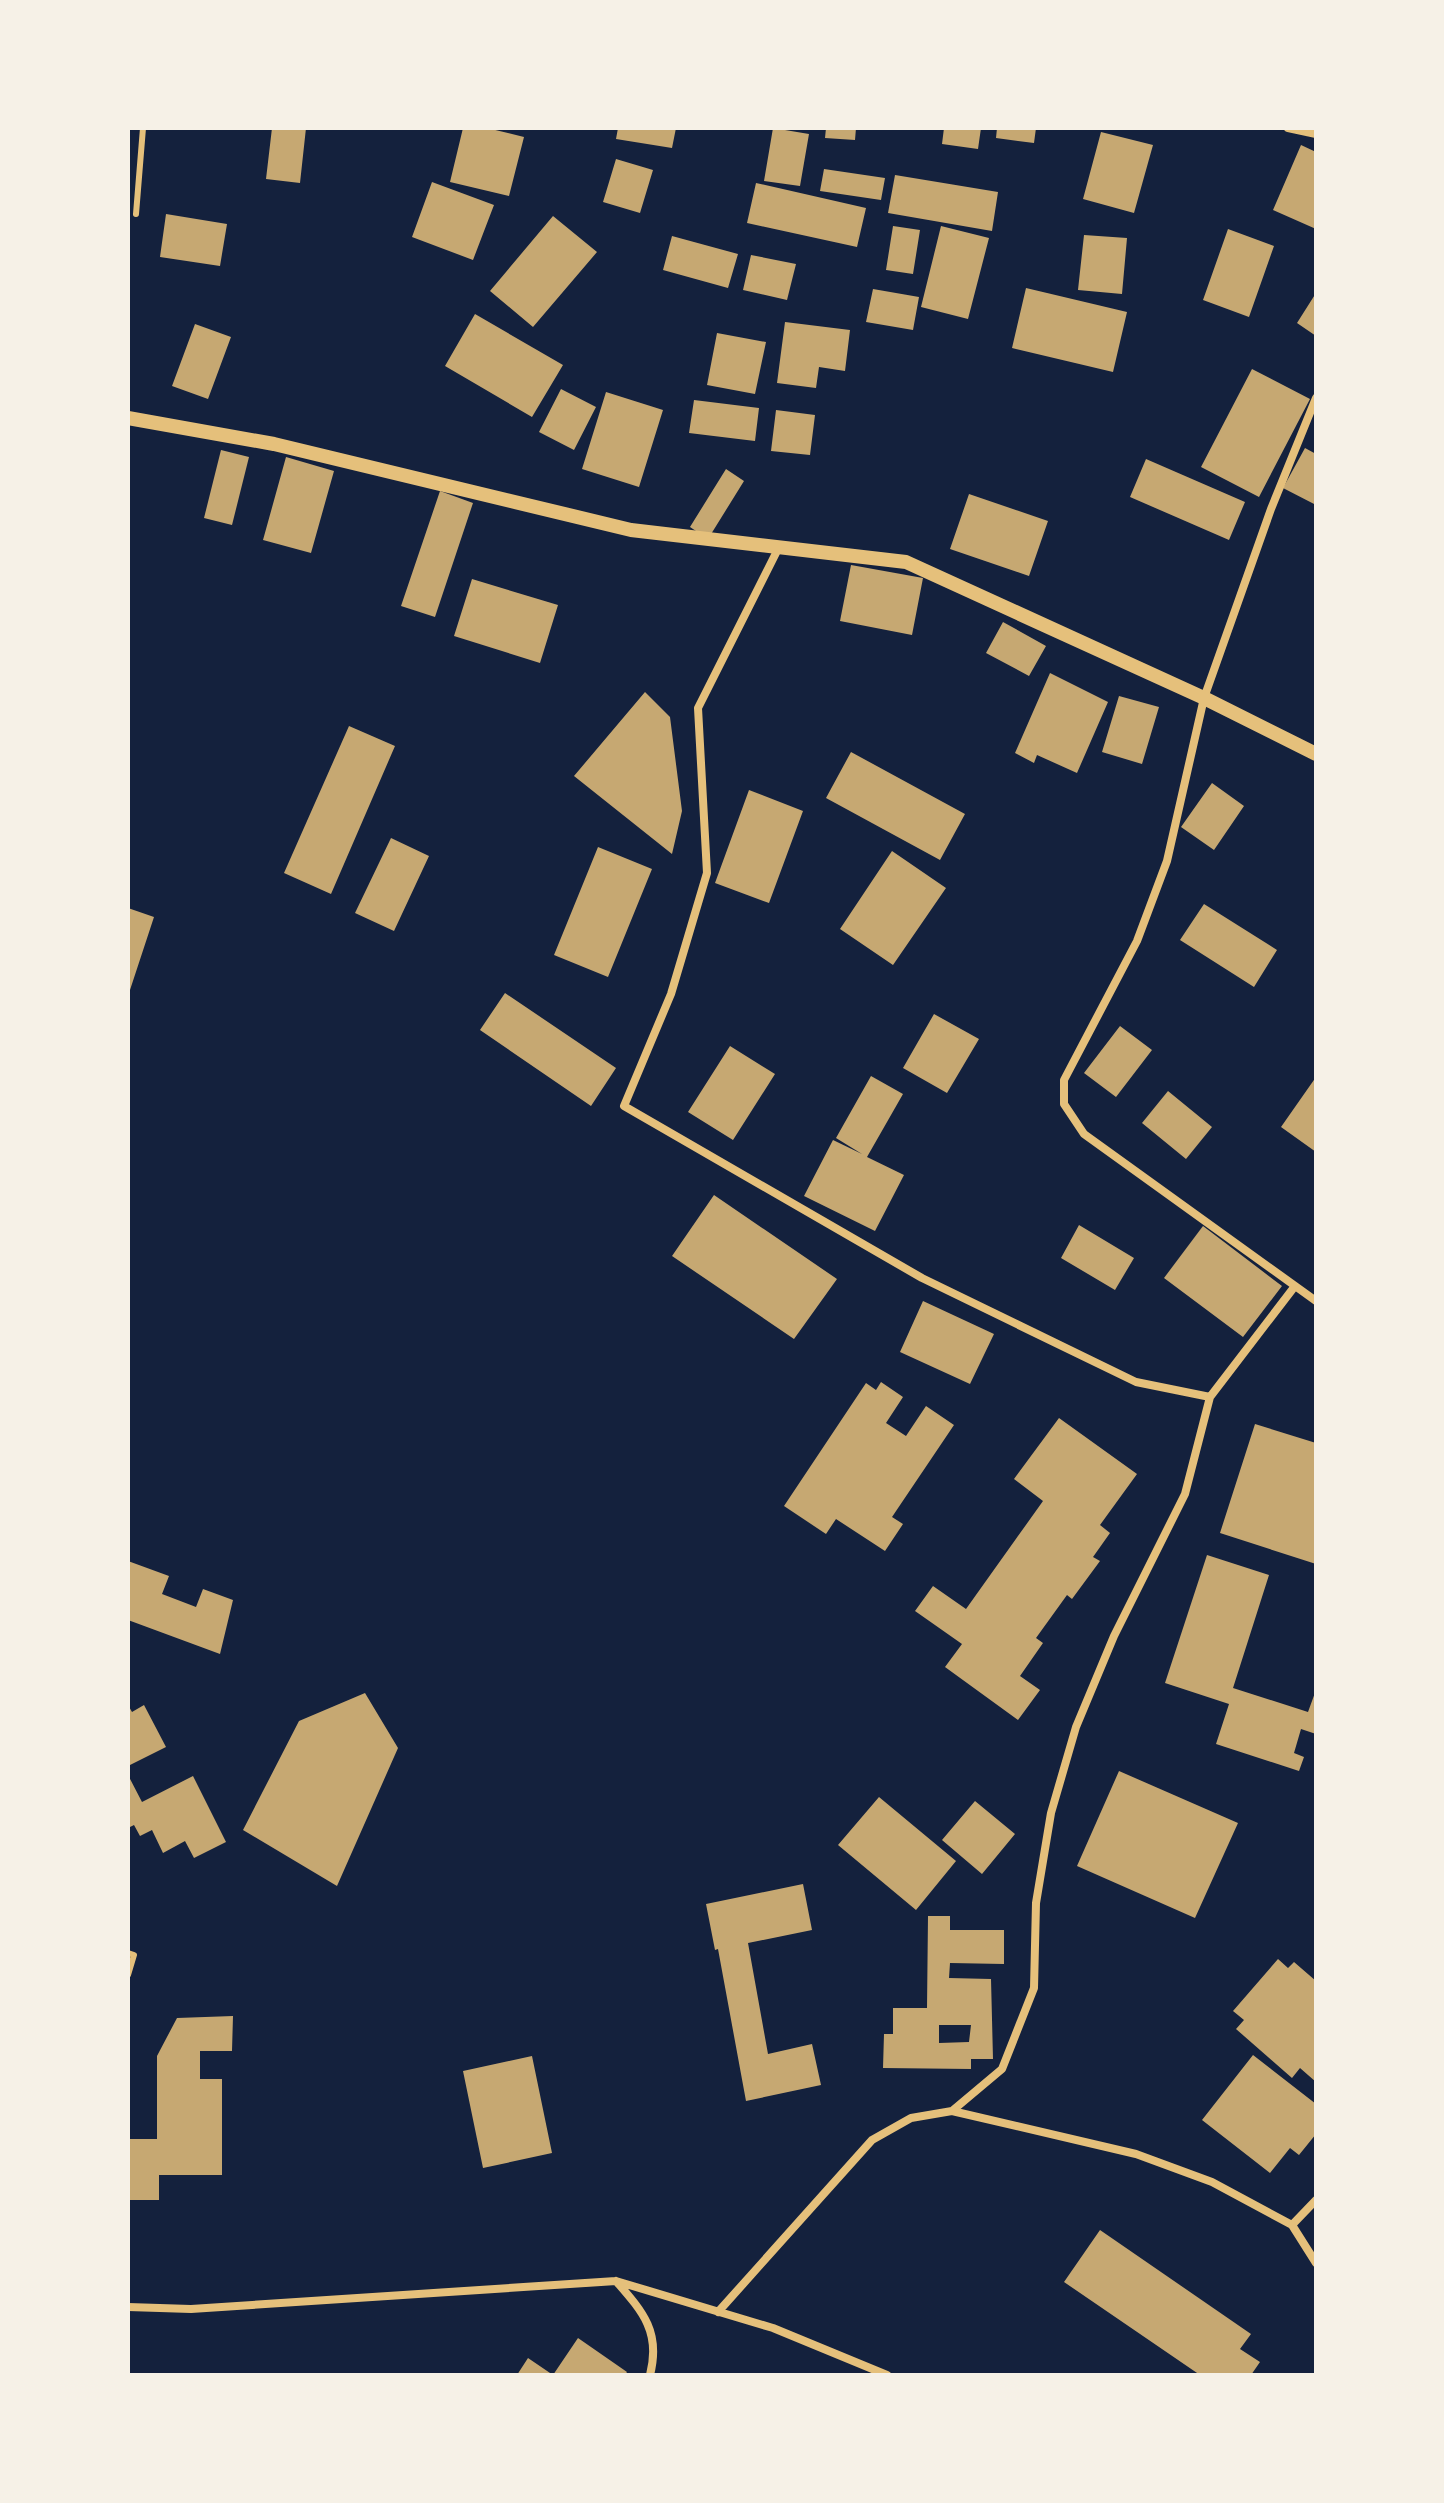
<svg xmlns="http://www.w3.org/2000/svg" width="1444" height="2503" viewBox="0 0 1444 2503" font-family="Bitter,serif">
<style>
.building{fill:#c6a872;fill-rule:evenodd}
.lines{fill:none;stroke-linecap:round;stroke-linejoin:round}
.service{stroke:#e5c07b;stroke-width:6}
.minor{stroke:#e5c07b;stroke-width:8}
.tertiary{stroke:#e5c07b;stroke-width:14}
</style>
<rect width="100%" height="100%" fill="#14213d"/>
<path class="building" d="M272,128H306L300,183L266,179Z
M463,128H487L524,137L509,196L450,182Z
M618,128H676L672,148L616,139Z
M773,128L809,134L800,186L764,181Z
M826,128H856L855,140L825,138Z
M944,128H981L978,149L942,144Z
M997,128H1036L1034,143L996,138Z
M1101,132L1153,145L1134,213L1083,199Z
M1301,145L1316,152V229L1273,210Z
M616,159L653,170L640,213L603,202Z
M824,169L885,178L881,200L820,191Z
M895,175L998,192L992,231L888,213Z
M432,182L494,205L473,260L412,237Z
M756,183L866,208L857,247L747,223Z
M166,214L227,224L220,266L160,257Z
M553,216L597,252L533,327L490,291Z
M893,226L920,230L913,274L886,270Z
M941,226L989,238L968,319L921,307Z
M1228,229L1274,246L1249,317L1203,300Z
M1084,235L1127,238L1122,294L1078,290Z
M672,236L738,254L728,288L663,270Z
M751,255L796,264L787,300L743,290Z
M1026,288L1127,312L1113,372L1012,348Z
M873,289L919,297L913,330L866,322Z
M1316,293V336L1297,323Z
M475,314L563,365L532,417L445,366Z
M785,322L850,330L845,371L819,367L816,388L777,383Z
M195,324L231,337L208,399L172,386Z
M717,333L766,342L755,394L707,385Z
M1252,369L1310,399L1259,497L1201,467Z
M561,389L596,407L574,450L539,432Z
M606,392L663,410L639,487L582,469Z
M694,400L759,408L755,441L689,433Z
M776,410L815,415L810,455L771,451Z
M1305,448L1316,454V505L1283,488Z
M221,450L249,457L232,525L204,518Z
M286,457L334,471L311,553L263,540Z
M1146,459L1245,502L1229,540L1130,497Z
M726,469L744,481L708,539L690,527Z
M440,491L473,503L435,617L401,606Z
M969,494L1048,521L1029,576L950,549Z
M851,565L923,578L912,635L840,621Z
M472,579L558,605L540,663L454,636Z
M1003,622L1046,646L1029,676L986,653Z
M1050,673L1108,702L1077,773L1037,755L1034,763L1015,753Z
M645,692L670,717L682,811L672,854L574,776Z
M1119,696L1159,707L1142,764L1102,752Z
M349,726L395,746L331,894L284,873Z
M851,752L965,814L940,860L826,798Z
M1212,783L1244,806L1214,850L1181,827Z
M749,790L803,811L769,903L715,883Z
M391,838L429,856L394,931L355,913Z
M598,847L652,869L608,977L554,955Z
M892,851L946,888L893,965L840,929Z
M1204,904L1277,950L1254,987L1180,940Z
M128,908L154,917L129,993H128Z
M505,993L616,1068L591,1106L480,1030Z
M934,1014L979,1039L947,1093L903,1068Z
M1120,1026L1152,1050L1116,1097L1084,1073Z
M730,1046L775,1074L733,1140L688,1112Z
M871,1076L903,1094L867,1157L904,1175L875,1231L804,1196L833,1140L862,1154L836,1138Z
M1316,1077V1152L1281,1127Z
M1168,1091L1212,1127L1186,1159L1142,1123Z
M714,1195L837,1279L794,1339L672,1256Z
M1079,1225L1134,1258L1115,1290L1061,1258Z
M1203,1226L1282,1286L1243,1337L1164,1278Z
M923,1301L994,1334L970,1384L900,1352Z
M881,1382L903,1397L886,1423L906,1436L926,1406L954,1425L892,1517L903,1524L885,1551L836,1519L826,1534L784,1506L866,1383L876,1390Z
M1059,1418L1137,1474L1100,1525L1110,1533L1093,1557L1100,1561L1072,1599L1067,1595L1036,1638L1043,1643L1020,1676L1040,1690L1018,1720L945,1667L962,1644L915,1611L933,1586L966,1609L1043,1501L1014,1479Z
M1255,1424L1316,1443V1564L1220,1533Z
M1207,1555L1269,1575L1233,1688L1308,1712L1316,1690V1734L1301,1729L1294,1753L1304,1757L1299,1771L1216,1744L1229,1704L1165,1683Z
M128,1561L169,1576L162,1594L196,1607L203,1589L233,1600L220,1654L128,1620Z
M365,1693L398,1748L337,1886L243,1830L299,1721Z
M128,1705L132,1712L144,1705L166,1747L128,1766Z
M1119,1771L1238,1823L1195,1918L1077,1866Z
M128,1775L142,1802L193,1776L226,1842L194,1858L185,1841L163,1853L152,1830L140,1836L134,1825L128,1828Z
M879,1797L956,1861L916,1910L838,1845Z
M975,1801L1015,1834L982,1874L942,1840Z
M803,1884L812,1930L748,1943L768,2054L812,2044L821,2085L746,2101L718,1949L715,1950L706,1904Z
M928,1916H950V1930H1004V1964L950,1963L949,1978L991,1979L993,2059H971V2069L883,2068L884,2034H893V2008H927ZM939,2025H971L969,2042L939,2043Z
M1278,1959L1288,1968L1294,1962L1316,1981V2082L1300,2068L1292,2078L1236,2029L1244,2020L1233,2011Z
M233,2016L232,2051H200V2079H222V2175H159V2200H128V2139H157V2056L177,2018Z
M1253,2055L1316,2104V2134L1299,2155L1290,2148L1270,2173L1202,2120Z
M532,2056L552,2153L483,2168L463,2071Z
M1100,2230L1251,2334L1240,2349L1260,2362L1251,2375H1200L1064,2282Z
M578,2338L627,2372L625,2375H517L528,2358L553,2375Z"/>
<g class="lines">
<path class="service" d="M136,214L143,128
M128,1953L134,1955L128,1975"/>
<path class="minor" d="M1288,128L1316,134
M1316,398L1271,509L1204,698L1167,861L1137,941L1064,1080V1104L1084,1134L1316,1301
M778,549L698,708L707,873L671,994L624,1106L922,1278L1136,1382L1210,1397L1295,1286
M952,2111L1002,2069L1034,1988L1036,1903L1051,1813L1076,1727L1114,1636L1185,1494L1210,1397
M1292,2225L1316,2200
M616,2281C643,2312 661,2332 650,2375
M128,2307L191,2309L616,2281L773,2328L887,2375
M718,2312L872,2140L911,2118L952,2111L1136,2154L1212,2182L1292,2225L1316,2263"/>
<path class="tertiary" d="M128,418L274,444L631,530L906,562L1204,698L1316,754"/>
</g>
<rect width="1444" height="2503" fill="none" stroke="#f6f1e7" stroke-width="260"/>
</svg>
